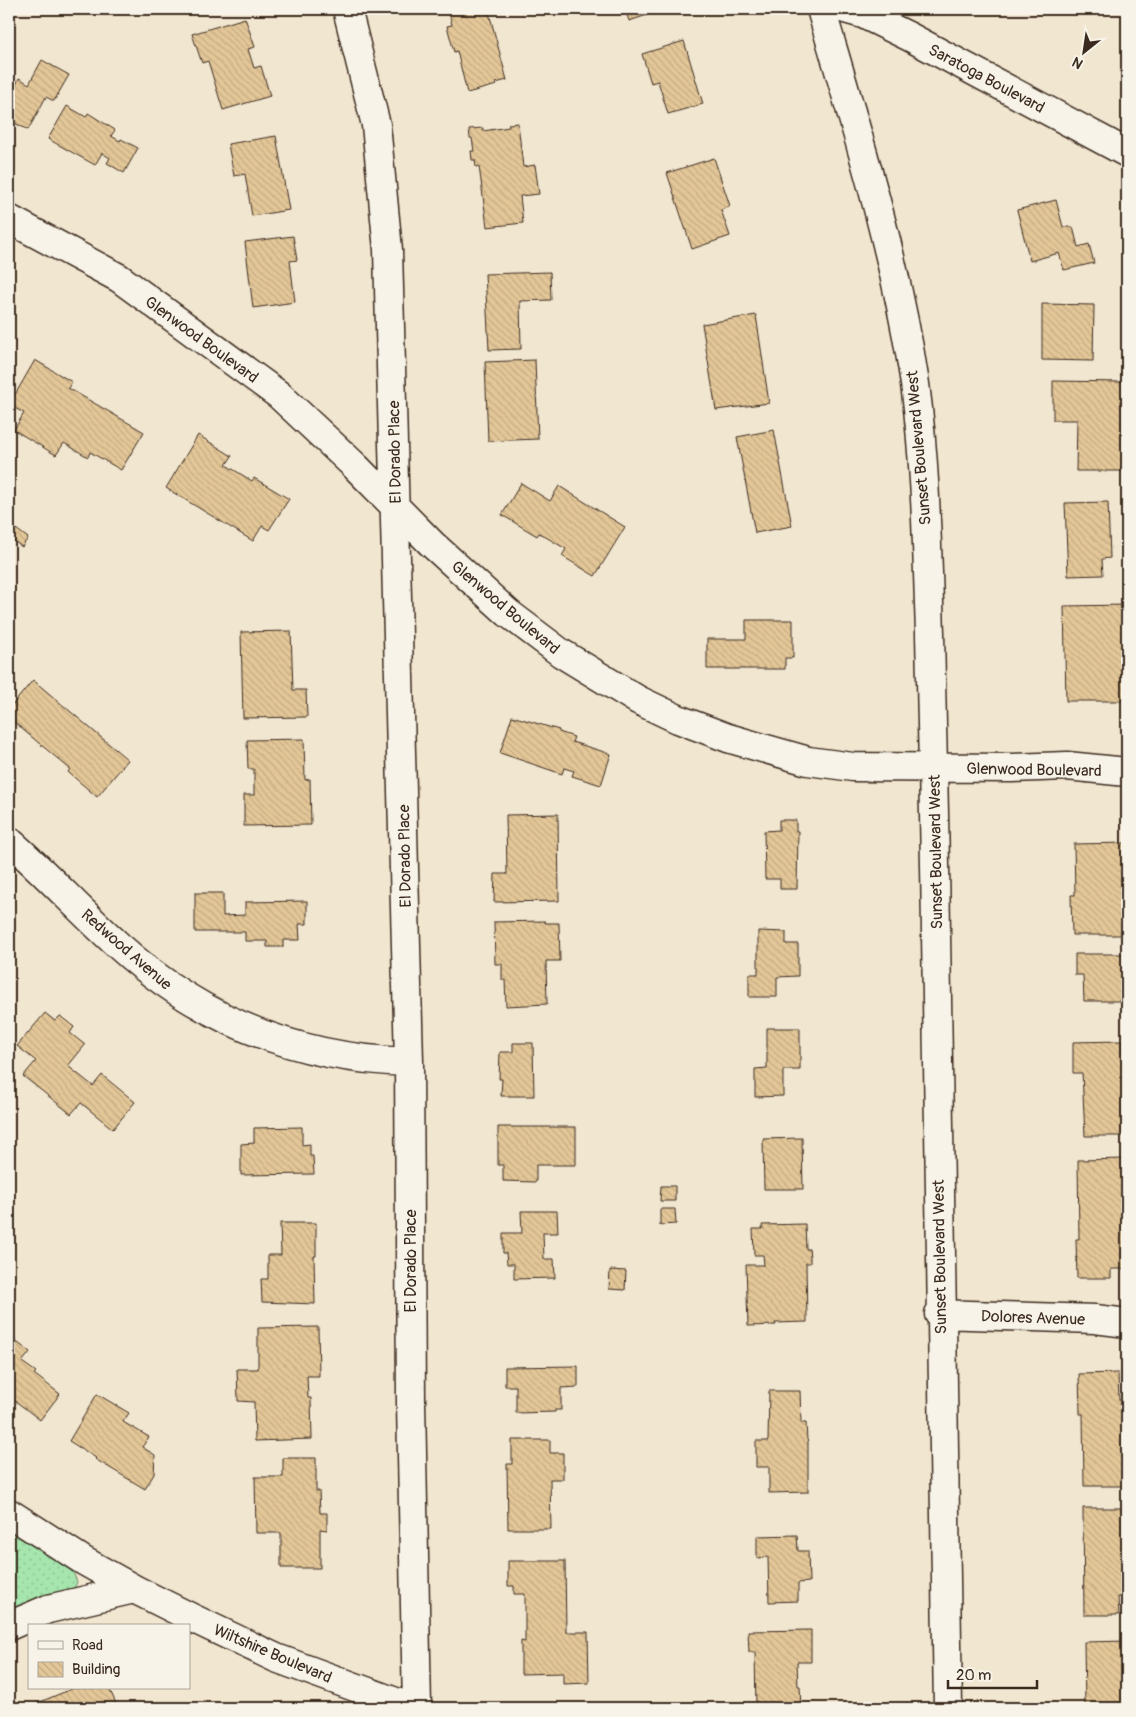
<svg xmlns="http://www.w3.org/2000/svg" width="1136" height="1717" viewBox="0 0 1136 1717" font-family="Pangolin,sans-serif">
<style>
.grass{fill:url(#grass-dots);stroke:#708866}
.building{fill:url(#building-back-hatch);stroke:#3b2a1e}
.lines{fill:none;stroke-linecap:round;stroke-linejoin:round}
.minor-casing{stroke:#3b2a1e;stroke-width:31}
.minor{stroke:#f7f3e8;stroke-width:28}
.labels{text-anchor:middle;stroke-width:4;stroke-linejoin:round;paint-order:stroke}
.street-label{font-size:16px;fill:#3b2a1e;stroke:#f7f3e8}
</style>
<defs>
<pattern id="grass-dots" width="8" height="8" patternUnits="userSpaceOnUse" patternTransform="scale(1.25)"><rect width="8" height="8" fill="#a6e6ae"/><path d="M2 2h.1M6 6h.1" fill="none" stroke="#90c595" stroke-width="1.8" stroke-linecap="round"/></pattern>
<pattern id="building-back-hatch" width="6" height="6" patternUnits="userSpaceOnUse" patternTransform="scale(1.25)"><rect width="6" height="6" fill="#e3c798"/><path d="M-1 5l2 2M0 0l6 6M5-1l2 2" fill="none" stroke="#c4ab83"/></pattern>
</defs>
<rect width="100%" height="100%" fill="#f1e6d0"/>
<filter id="ink" filterUnits="userSpaceOnUse"><feTurbulence type="fractalNoise" baseFrequency=".02" numOctaves="2"/><feDisplacementMap in="SourceGraphic" scale="10" xChannelSelector="R" yChannelSelector="G"/><feConvolveMatrix kernelMatrix="1 2 1 2 8 2 1 2 1" color-interpolation-filters="sRGB"/></filter>
<g filter="url(#ink)">
<path class="grass" d="M9,1531L73,1572L77,1582L73,1591L9,1616Z"/>
<path class="building" d="M448,9H488L507,80L496,83L497,85L467,93L457,51L454,52L447,26L452,25Z
M625,9H666L629,21Z
M245,18L255,47L248,49L254,68L261,66L270,96L223,110L208,61L202,63L192,34Z
M684,41L703,104L668,114L658,81L651,83L642,54Z
M42,60L69,75L54,101L46,97L28,130L11,121L12,117L9,113V84L10,82L16,85L19,78L29,84Z
M67,106L86,117L88,113L115,130L111,136L120,141L121,139L138,148L124,173L107,163L110,158L102,153L95,165L48,139Z
M518,123L523,167L535,165L539,194L520,196L523,223L487,227L479,166L476,167L475,160H472L471,151H474L472,138H470L469,129L483,128V131L509,127L508,124Z
M276,136L289,210L252,216L245,174L234,176L228,144Z
M714,158L730,206L721,210L730,236L692,249L667,173Z
M1056,200L1063,227H1073L1078,247L1089,244L1094,263L1064,270L1059,253L1030,261L1017,210Z
M293,236L297,260L290,261L295,302L253,308L245,242Z
M550,272L551,300L520,301L521,349L489,350L485,274Z
M1042,304L1094,305L1093,361L1042,360Z
M756,315L769,403L716,410L702,324Z
M35,360L72,382L68,388L144,432L121,470L90,452L88,457L64,443L56,455L14,430L24,413L9,405Z
M535,360L538,439L488,441L485,362Z
M1053,381L1124,382L1123,471H1076L1077,420H1053Z
M774,430L792,526L755,533L737,437Z
M198,435L232,456L226,465L252,481L254,478L289,499L269,530L262,526L253,541L166,488Z
M521,483L550,501L559,486L625,527L595,576L562,556L566,549L539,533L537,536L502,515Z
M1108,502L1110,558L1102,559L1103,575L1068,576L1065,503Z
M16,529L28,538L22,547L9,538Z
M1127,605V701H1066L1064,606Z
M746,620H793V658H785V669H707V639H746Z
M291,631L293,690H306L307,717L243,718L241,632Z
M33,680L128,760L97,797L68,772L70,769L9,718V709Z
M512,716L559,730V732L574,737L572,742L611,754L601,785L572,776L574,771L564,768L562,774L500,753Z
M304,739L305,780L310,779L311,825L244,826V795H254V769H248L247,740Z
M558,814L559,901L494,902L495,874H507L506,815Z
M779,820H796V831H798L797,889H780V879H765L764,831L779,830Z
M1127,843V935H1072L1071,895H1075L1074,844Z
M195,893H223V916L245,915V902L307,901V924H299L300,940H283V947H267V941H245V932H195Z
M545,921V923H559L560,961H546L547,1004L506,1006L505,980H502V964H495L494,922Z
M758,931L786,932V944H798V976L777,977V997H749V974H758Z
M1075,954H1127V1001H1084L1083,975H1075Z
M45,1013L55,1021L60,1016L74,1027L70,1033L85,1045L68,1066L93,1086L102,1075L135,1102L113,1129L81,1103L71,1114L23,1076L36,1061L17,1046Z
M767,1028H800V1070H783V1096L755,1097V1069L767,1068Z
M1122,1041L1123,1079H1127V1111H1123L1124,1136H1085L1082,1073H1073V1042Z
M513,1043H533L534,1096H501L502,1079H499L500,1052H513Z
M302,1127V1145L310,1144V1156H313L314,1174L241,1175V1144L254,1143V1128Z
M498,1127H576V1165H536V1182L503,1181V1165H498Z
M802,1138L803,1189H764L763,1139Z
M1127,1159V1200H1124L1125,1269H1111V1278H1077L1076,1239H1079L1078,1160Z
M661,1186H675V1201H660Z
M660,1209H675L676,1224L660,1225Z
M521,1211H557L558,1233H543L544,1259H554L555,1278L514,1279V1264H507L506,1253H503V1233H522Z
M280,1223H316V1256H314L315,1304L262,1302L261,1279H268V1255H281Z
M805,1224L806,1249H809L810,1257V1263H806L807,1322L775,1323L776,1325L748,1326L746,1265H764L763,1255H754L753,1229H763L762,1225Z
M610,1270L626,1271L625,1290L609,1289Z
M318,1327L319,1376H307L308,1398H311L312,1439L255,1441L254,1402L238,1401L237,1369H258V1328Z
M10,1337L30,1352L22,1362L36,1372L34,1374L60,1394L40,1420L14,1400L13,1403L9,1400Z
M578,1366V1387L561,1388V1410H555V1412L516,1413V1386H505V1367Z
M1118,1373L1119,1400H1127V1486H1084L1083,1414H1080L1079,1374Z
M769,1391H800L801,1423H806L807,1440L808,1441V1492L769,1493V1467H756V1441H768Z
M97,1394L129,1413L123,1422L149,1437L142,1447L155,1455L154,1474L145,1489L95,1459L96,1458L69,1441Z
M512,1440H550V1453H563V1479H550L551,1529H508L507,1464H512Z
M283,1458H316V1491H319L320,1513H327V1530L320,1529V1568H281V1533H256L255,1477H283Z
M1083,1508H1127V1597H1118L1119,1615H1084Z
M797,1535L798,1551H808L809,1582L798,1583V1601L769,1602L768,1557L757,1558V1536Z
M508,1561H565L566,1632H588L589,1683L563,1684V1673L521,1674V1641L525,1642V1594H514V1586H508Z
M811,1630V1662H797L798,1686H800L801,1708H756L755,1652H749L748,1631Z
M1127,1641V1708H1085L1084,1642Z
M74,1688H109L118,1708H37L35,1704Z"/>
<g class="lines">
<g class="minor-casing">
<path id="minor" d="M347,9L376,125L388,250L409,1062L411,1403L417,1708
M821,9C857,132 896,257 915,384C926,466 927,550 930,633C932,734 935,834 936,934C938,1192 942,1450 948,1708
M845,9L863,14L910,37L1127,153
M9,219L119,278L279,395L356,467L432,544L508,613L561,653L638,700L678,719L728,738L808,761L853,767L1012,768L1067,766L1127,772
M9,841C47,874 81,912 119,946C201,1020 298,1059 409,1062
M939,1314L1095,1319L1127,1323
M9,1513L84,1561L134,1589L190,1617L276,1658L412,1708
M9,1626L48,1609L134,1589"/>
</g>
<use href="#minor" class="minor"/>
</g>
</g>
<g class="labels">
<g class="street-label">
<text transform="translate(987 78) rotate(28)" y="6">Saratoga Boulevard</text>
<text transform="translate(202 339) rotate(36)" y="6">Glenwood Boulevard</text>
<text transform="translate(918 448) rotate(-95)" y="6">Sunset Boulevard West</text>
<text transform="translate(394 452) rotate(-91)" y="6">El Dorado Place</text>
<text transform="translate(506 607) rotate(40)" y="6">Glenwood Boulevard</text>
<text transform="translate(1034 769) rotate(1)" y="6">Glenwood Boulevard</text>
<text transform="translate(935 852) rotate(-91)" y="6">Sunset Boulevard West</text>
<text transform="translate(404 856) rotate(-91)" y="6">El Dorado Place</text>
<text transform="translate(127 949) rotate(41)" y="6">Redwood Avenue</text>
<text transform="translate(939 1257) rotate(-91)" y="6">Sunset Boulevard West</text>
<text transform="translate(410 1261) rotate(-90)" y="6">El Dorado Place</text>
<text transform="translate(1033 1317) rotate(2)" y="6">Dolores Avenue</text>
<text transform="translate(273 1653) rotate(23)" y="6">Wiltshire Boulevard</text>
</g>
</g>
<rect width="1136" height="1717" fill="none" stroke="#f7f3e8" stroke-width="30"/>
<rect x="15" y="15" width="1106" height="1687" fill="none" stroke="#3b2a1e" stroke-width="2" filter="url(#ink)"/>
<rect x="28" y="1624" width="162" height="65" fill="#f7f3e8" stroke="#aca397"/>
<rect x="38" y="1641" width="25" height="8" fill="#f7f3e8" stroke="#aca397"/>
<text x="72" y="1650" font-size="15" fill="#3b2a1e">Road</text>
<rect x="38" y="1662" width="25" height="15" fill="url(#building-back-hatch)" stroke="#aca397"/>
<text x="72" y="1674" font-size="15" fill="#3b2a1e">Building</text>
<g transform="translate(1084 52) rotate(210)" stroke="#f7f3e8" stroke-width="4" paint-order="stroke">
<path d="M0-4L9 19L0 12L-9 19Z" fill="#3b2a1e"/>
<text y="-8" font-size="14" font-weight="bold" text-anchor="middle" fill="#3b2a1e">N</text>
</g>
<path d="M948 1680v8h89v-8" fill="none" stroke="#3b2a1e" stroke-width="2.5"/>
<text x="956" y="1680" font-size="15" fill="#3b2a1e" stroke="#f7f3e8" stroke-width="4" paint-order="stroke">20 m</text>
</svg>
